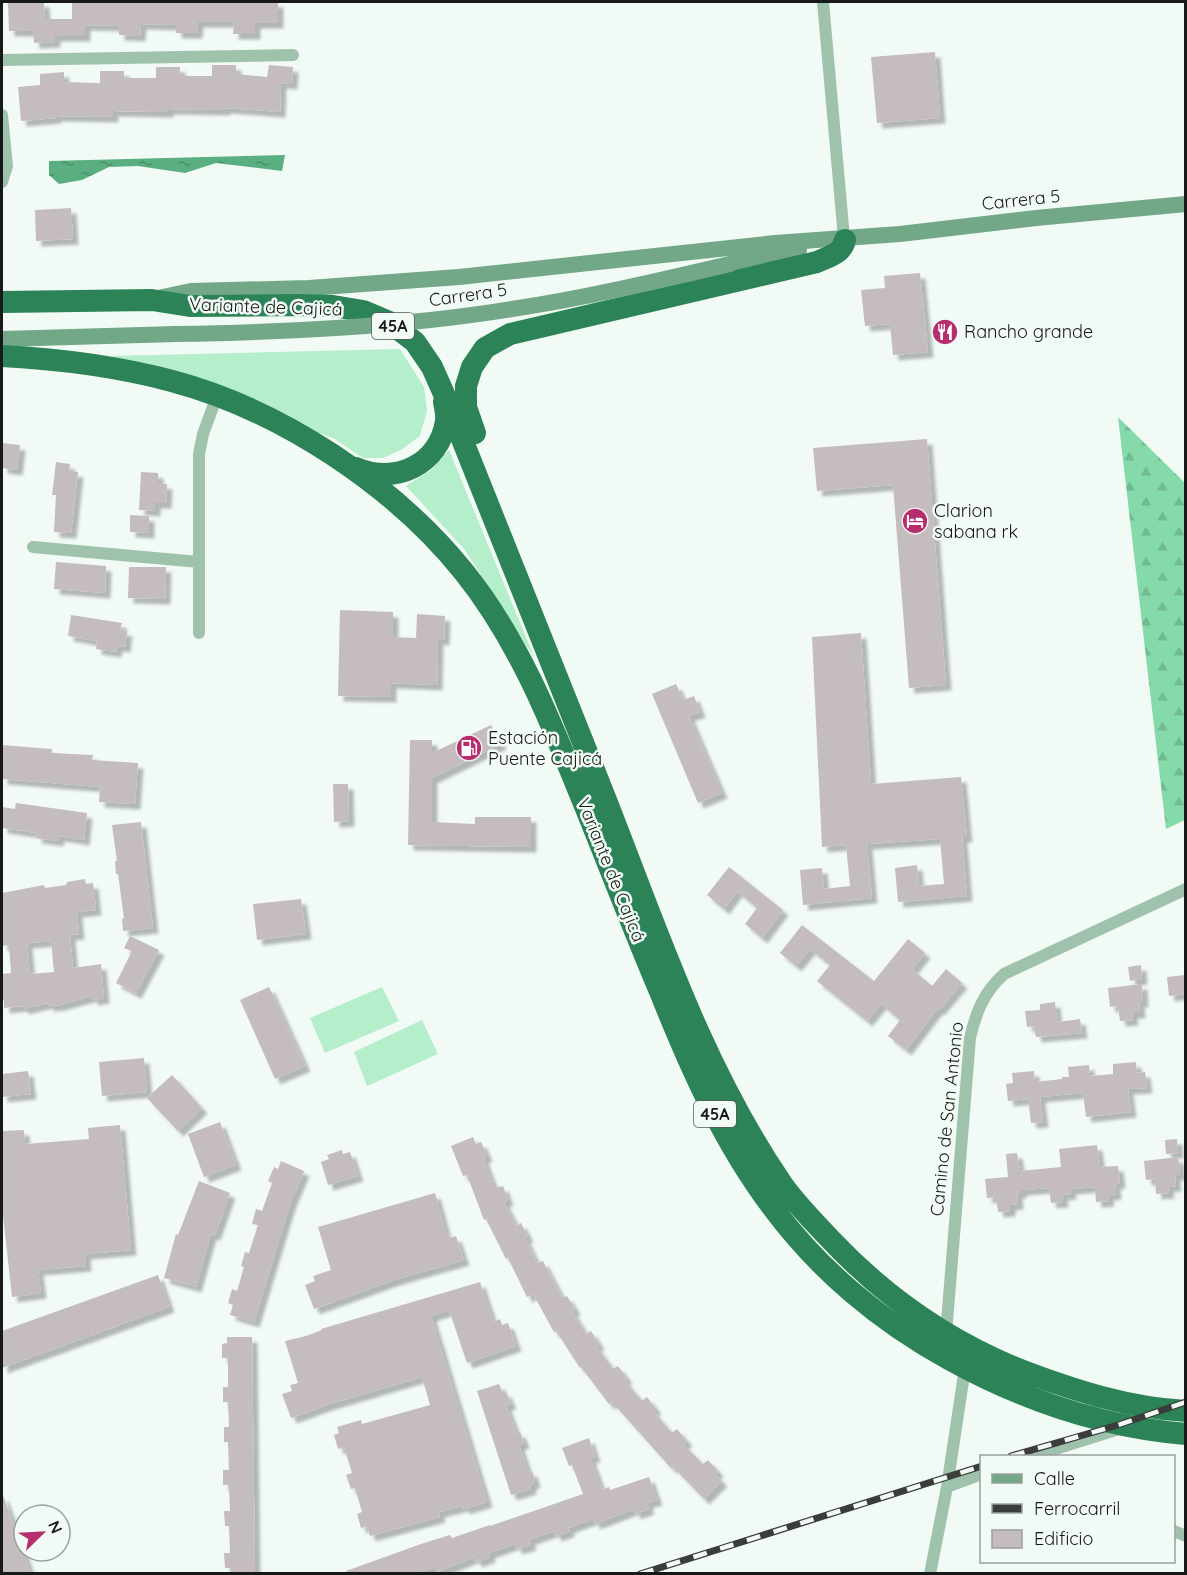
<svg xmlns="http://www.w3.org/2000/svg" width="1187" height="1575" viewBox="0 0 1187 1575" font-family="Quicksand,sans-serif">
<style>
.grass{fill:#b4eeca}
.forest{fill:url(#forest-firs)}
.water{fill:url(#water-ripples)}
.building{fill:#c5bcbf;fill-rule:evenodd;filter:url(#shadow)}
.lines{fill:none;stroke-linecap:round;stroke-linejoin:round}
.street{stroke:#9fc2ac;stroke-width:12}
.secondary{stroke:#72a887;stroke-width:16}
.highway{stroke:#2b8357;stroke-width:22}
.rail-casing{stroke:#3a3d3b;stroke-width:7}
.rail{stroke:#f2faf5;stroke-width:4.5;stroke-dasharray:14;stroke-linecap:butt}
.secondary-bridge{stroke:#72a887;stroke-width:16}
.labels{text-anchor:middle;stroke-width:5;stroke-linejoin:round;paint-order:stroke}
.shield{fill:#f2faf5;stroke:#585c5a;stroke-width:1.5}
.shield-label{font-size:16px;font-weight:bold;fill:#161917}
.street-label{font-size:18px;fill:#161917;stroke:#f2faf5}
.poi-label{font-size:18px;fill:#161917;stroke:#f2faf5;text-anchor:start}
</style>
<defs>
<pattern id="forest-firs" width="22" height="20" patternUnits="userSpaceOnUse" patternTransform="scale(1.5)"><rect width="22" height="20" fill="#85daa9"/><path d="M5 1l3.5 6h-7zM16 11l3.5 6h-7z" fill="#72ba91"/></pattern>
<pattern id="water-ripples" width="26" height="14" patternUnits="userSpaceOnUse" patternTransform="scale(1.5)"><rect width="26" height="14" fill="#5aaf80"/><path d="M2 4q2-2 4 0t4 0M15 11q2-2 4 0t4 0" fill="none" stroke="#498e68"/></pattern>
<filter id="shadow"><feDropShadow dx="5.5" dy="5.5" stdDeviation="1.5" flood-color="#0004"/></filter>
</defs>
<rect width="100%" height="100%" fill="#f2faf5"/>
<path class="grass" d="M400,349L424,387L427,411L420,436L401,450L383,458H363L333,438L112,356Z
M449,450L535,659L465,550L406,486L432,469Z
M382,987L399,1021L325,1053L310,1018Z
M422,1020L438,1054L367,1086L354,1052Z"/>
<path class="forest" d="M1118,417L1185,483V820L1166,829Z"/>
<path class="water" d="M285,155L282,171L216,163L185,173L138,166L109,167L82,180L59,184L49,175V161Z"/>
<path class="building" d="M8,2H44L45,19H72V2H278V23H255V34H233L234,22H198L197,33H176V25L141,24L140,36L119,35V26L85,25V36H55V42L34,43L33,31H9Z
M935,52L940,118L877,123L871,57Z
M212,65H236V74L267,77L269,65L293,67L292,84L281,83L280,112L225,108V110L168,109V112L113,111V117L56,116V118L21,121L18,87L40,85V74L64,72V82L100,83V71H124V78H156V67H180V76H212Z
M71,208L73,239L36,241L35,210Z
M920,273L928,352L893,355L890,324L865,326L861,290L885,288L884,276Z
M927,439L946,685L909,688L893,485L817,491L813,448Z
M2,443L20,445L17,470L2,468Z
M56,462L70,464L69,471L78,472L71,533L54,532L56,495H52Z
M141,472L158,473V483L167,484L166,503H155V511L139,510Z
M130,515L149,516V533L130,532Z
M56,562L106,566L105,593L54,589Z
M129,567H166L165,599L128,598Z
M340,610L393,612V637L416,638L417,614L445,616L444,640L438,639L437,685L391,683V697L338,696Z
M71,615L122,623L120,630L127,631L125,647L117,646L116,652L96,649L97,641L68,636Z
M861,633L871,784L961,777L967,837H962L967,896L898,902L895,868L917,865L919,886L944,884L940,839L867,844L872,898L803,905L800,870L822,868L824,889L850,886L846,845L822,847L812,637Z
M676,684L683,700L694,696L700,712L689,716L722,793L698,803L652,694Z
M491,725L501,744L432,778V822L475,824V817H531V847L408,845L410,740H432V753Z
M2,745L52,749V753L93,755L92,760L138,763L135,804L99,802L100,787L2,779Z
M333,784H348L349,821L334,822Z
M16,803L87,813L84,840L59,836L58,841L36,838L37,833L2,828V807L15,809Z
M141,822L153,928L123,931L122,919L124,918L118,874H116L115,861H117L112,825Z
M729,867L783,910L762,938L745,924L757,908L737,891L724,909L707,895Z
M85,879L86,884L93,883L96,910L77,912L79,934L70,935L73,968L101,964L104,998L92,1000V996L60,1005L48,1006V1003L23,1009V1006L4,1008V1000H2V974L11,973L9,945L2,946V893L44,885L45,888L66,885L67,882ZM51,941L54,972L30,974L27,943Z
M301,899L306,934L257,940L253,904Z
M802,925L874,981L908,939L925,953L912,969L932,986L946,969L962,983L939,1010L937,1009L906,1050L888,1036L900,1020L881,1004L867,1021L817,981L830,965L810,949L796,966L780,953Z
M130,936L159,950L136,993L116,983L132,951L124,948Z
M1141,965L1142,979L1130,981L1128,967Z
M1185,975V994L1169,996L1167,977Z
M1142,984L1143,1002H1139L1140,1013H1132L1133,1020L1120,1021L1118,1006L1110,1007L1108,988Z
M269,987L305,1066L275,1079L240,1000Z
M1055,1002L1057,1022L1080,1019L1082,1033L1036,1037L1034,1026L1027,1027L1025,1011L1040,1010V1004Z
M144,1058L147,1092L102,1096L99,1062Z
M1136,1062L1137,1073L1145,1072L1147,1088L1128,1089L1131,1112L1086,1117L1083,1093L1040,1097L1043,1122L1031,1123L1028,1099L1008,1101L1006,1084L1013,1083L1012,1073L1034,1071L1035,1082L1062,1079V1077H1069L1068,1067L1089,1065L1090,1076L1113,1074V1064Z
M28,1071L31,1094L2,1097V1074Z
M172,1075L202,1108L178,1131L147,1098Z
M220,1122L236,1165L204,1177L188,1134Z
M120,1125L131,1250L85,1254L86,1266L38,1270L41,1293L12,1297L2,1206V1131L24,1130L25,1144L89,1139L88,1128Z
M473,1137L476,1144L481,1142L487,1156L483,1158L492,1182L495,1181L497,1188L503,1186L508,1200L504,1202L516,1226L521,1223L528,1237L525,1238L537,1263L543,1261L562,1298L567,1296L575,1309L572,1311L586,1334L591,1331L599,1344L596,1346L613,1369L618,1366L627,1378L624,1380L642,1401L647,1397L656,1409L653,1411L672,1433L677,1429L687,1441L683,1444L703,1464L708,1460L718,1471L715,1474L722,1481L704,1499L673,1467L671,1468L612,1402L609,1404L581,1367L580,1368L556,1331L554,1332L533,1294L527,1297L508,1258L506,1259L486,1219L484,1220L467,1175L463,1176L451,1146Z
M1177,1139L1178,1153L1166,1154L1165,1140Z
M1097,1145L1100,1167L1118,1166L1120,1183L1115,1184L1116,1194L1108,1195L1109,1201L1096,1202L1095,1187L1070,1189L1071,1194L1062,1195L1063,1202L1051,1203L1049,1188L1021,1190V1193H1017L1018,1204L1010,1205V1211L998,1212L996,1197L987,1198L985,1179L1008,1177L1006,1154L1017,1153L1020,1171L1061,1167L1059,1149Z
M342,1150L343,1154L350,1152L358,1176L328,1185L321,1162L329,1159L327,1155Z
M1178,1157L1180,1175H1175L1176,1186L1168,1187L1169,1193L1156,1194L1155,1179L1146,1180L1144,1161Z
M281,1161L304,1171L290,1204L254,1322L230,1315L233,1305L228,1303L232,1289L237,1291L244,1267L241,1266L245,1252L249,1253L258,1225L252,1224L256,1209L262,1211L272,1183L268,1181L274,1167L278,1169Z
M199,1181L230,1193L215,1235L211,1234L196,1287L164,1278L176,1234L178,1235Z
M435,1193L446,1233H448L450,1238L456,1236L464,1260L394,1280L314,1309L305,1285L315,1281L313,1276L331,1270L318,1227Z
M158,1275L169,1307L2,1368V1331Z
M480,1282L493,1322L500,1319L502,1325L508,1323L516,1346L467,1363L449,1310L431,1316L487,1502L464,1509L463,1506L439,1512L440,1517L370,1536L367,1526L361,1528L357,1514L362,1512L355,1488L351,1489L346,1475L352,1473L344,1447L338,1449L334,1435L339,1433L337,1427L361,1420L362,1424L430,1405L422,1377L330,1404L291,1418L282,1394L292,1391L290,1385L298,1383L285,1341L306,1336L322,1330L321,1329Z
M227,1337H252L255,1574H231L230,1568H225L224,1553H230L229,1526H225L224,1511H230L229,1485H223V1470H229L228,1442H224V1427H229L228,1402H223V1387H228V1358H222V1344L227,1343Z
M499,1384L503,1393L506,1392L511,1404L506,1405L516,1433L520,1432L524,1443L519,1445L528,1472L532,1471L535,1482L530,1485L531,1489L511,1495L477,1391Z
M589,1438L595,1457L590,1458L602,1490L609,1487L610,1490L649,1477L657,1500L647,1503L649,1509L635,1514L634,1509L595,1524L593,1519L568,1528L570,1531L556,1536L554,1531L529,1540L531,1545L517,1549L515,1544L489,1553L490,1557L476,1562L475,1557L437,1572L435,1567L416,1574H346V1571L421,1544L450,1535L452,1538L490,1525V1526L583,1494L572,1465L569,1466L562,1448Z
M3,1495L31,1574H2V1496Z"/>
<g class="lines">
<path class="street" d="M823,2L844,238
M2,60L293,55
M2,115L7,166L2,182
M33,547L199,562
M199,633V454L203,434L217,396
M946,1334L970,1038C976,1012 984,992 1004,974L1186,889
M1033,1456L1122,1428
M947,1487L982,1474
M1174,1531L1186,1536
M930,1574L947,1487L965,1368"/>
<path class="secondary" d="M730,264L799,250
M158,298L191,291L309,288L459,277L775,243L900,234L1036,218L1186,204
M2,339L176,334"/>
<path class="highway" d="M2,302L152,300L190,306L299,305L333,306L363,311L389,322L415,342L432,367L444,394C498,529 552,664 606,800C657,930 702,1067 782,1184C796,1204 814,1222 831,1240C885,1297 949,1342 1023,1371C1076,1391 1129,1408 1186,1411
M2,356C59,359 116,366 172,381C281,410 394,485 464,572C517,638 549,717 580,794C607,860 633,928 661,994C691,1069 724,1143 773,1208C819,1270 881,1322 949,1359C1023,1400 1101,1427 1186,1434
M475,433L466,407V386L472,367L485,348L510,334L817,262C829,256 842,254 845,240
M356,468C395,485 439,465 446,421C447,415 445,408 444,402"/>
<g class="rail-casing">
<path id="rail" d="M1011,1456L1118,1425L1186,1402
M640,1574L982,1466"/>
</g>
<use href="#rail" class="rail"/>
<path class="secondary-bridge" d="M176,334C288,332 400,327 512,309C585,298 657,281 730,264"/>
</g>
<defs>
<g id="restaurant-disc" transform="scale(1.35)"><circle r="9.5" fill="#b62e6e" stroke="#f2faf5"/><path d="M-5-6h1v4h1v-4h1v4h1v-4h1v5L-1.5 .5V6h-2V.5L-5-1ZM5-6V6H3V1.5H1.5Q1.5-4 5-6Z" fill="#fff"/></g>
<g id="hotel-disc" transform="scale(1.35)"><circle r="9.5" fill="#b62e6e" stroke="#f2faf5"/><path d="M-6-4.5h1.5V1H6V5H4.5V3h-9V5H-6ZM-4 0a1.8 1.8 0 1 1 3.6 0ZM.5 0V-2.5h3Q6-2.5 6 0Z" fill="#fff"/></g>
<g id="fuel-disc" transform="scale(1.35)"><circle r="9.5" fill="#b62e6e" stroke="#f2faf5"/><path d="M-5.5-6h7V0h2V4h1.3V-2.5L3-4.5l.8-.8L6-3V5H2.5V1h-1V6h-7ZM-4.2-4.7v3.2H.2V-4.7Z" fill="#fff"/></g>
</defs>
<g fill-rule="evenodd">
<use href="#restaurant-disc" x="945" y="332"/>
<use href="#hotel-disc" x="915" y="521"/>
<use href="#fuel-disc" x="469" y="748"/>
</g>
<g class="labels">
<g class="shield">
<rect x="372" y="313" width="42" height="26" rx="4.5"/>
<rect x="694" y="1101" width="42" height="26" rx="4.5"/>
</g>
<g class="shield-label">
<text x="393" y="332">45A</text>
<text x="715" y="1120">45A</text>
</g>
<g class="street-label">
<text transform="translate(1021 200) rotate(-6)" y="6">Carrera 5</text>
<text transform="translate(468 295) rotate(-8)" y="6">Carrera 5</text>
<text transform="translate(266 307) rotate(2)" y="6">Variante de Cajicá</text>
<text transform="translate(611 870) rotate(68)" y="6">Variante de Cajicá</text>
<text transform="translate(947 1119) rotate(-84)" y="6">Camino de San Antonio</text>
</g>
<g class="poi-label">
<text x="964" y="338">Rancho grande</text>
<text x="934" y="517">Clarion<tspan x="934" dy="21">sabana rk</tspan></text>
<text x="488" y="744">Estación<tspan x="488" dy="21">Puente Cajicá</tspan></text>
</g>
</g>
<rect width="1187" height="1575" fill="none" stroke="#161917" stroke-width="6"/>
<rect x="980" y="1455" width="195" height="108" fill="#f2faf5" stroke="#9aa09c" stroke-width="1.5"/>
<rect x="992" y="1474" width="30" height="9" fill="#72a887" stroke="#9aa09c" stroke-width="1.5"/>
<text x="1034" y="1485" font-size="18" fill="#161917">Calle</text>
<rect x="992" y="1504" width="30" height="9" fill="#3a3d3b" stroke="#9aa09c" stroke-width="1.5"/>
<text x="1034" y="1515" font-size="18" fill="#161917">Ferrocarril</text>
<rect x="992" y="1530" width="30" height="18" fill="#c5bcbf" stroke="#9aa09c" stroke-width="1.5"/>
<text x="1034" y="1545" font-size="18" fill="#161917">Edificio</text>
<g transform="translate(42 1533) rotate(66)"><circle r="28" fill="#f2faf5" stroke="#9aa09c" stroke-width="1.5"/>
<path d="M0-4.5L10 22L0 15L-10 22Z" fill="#b62e6e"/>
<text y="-9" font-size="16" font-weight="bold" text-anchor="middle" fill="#161917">N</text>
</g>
</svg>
